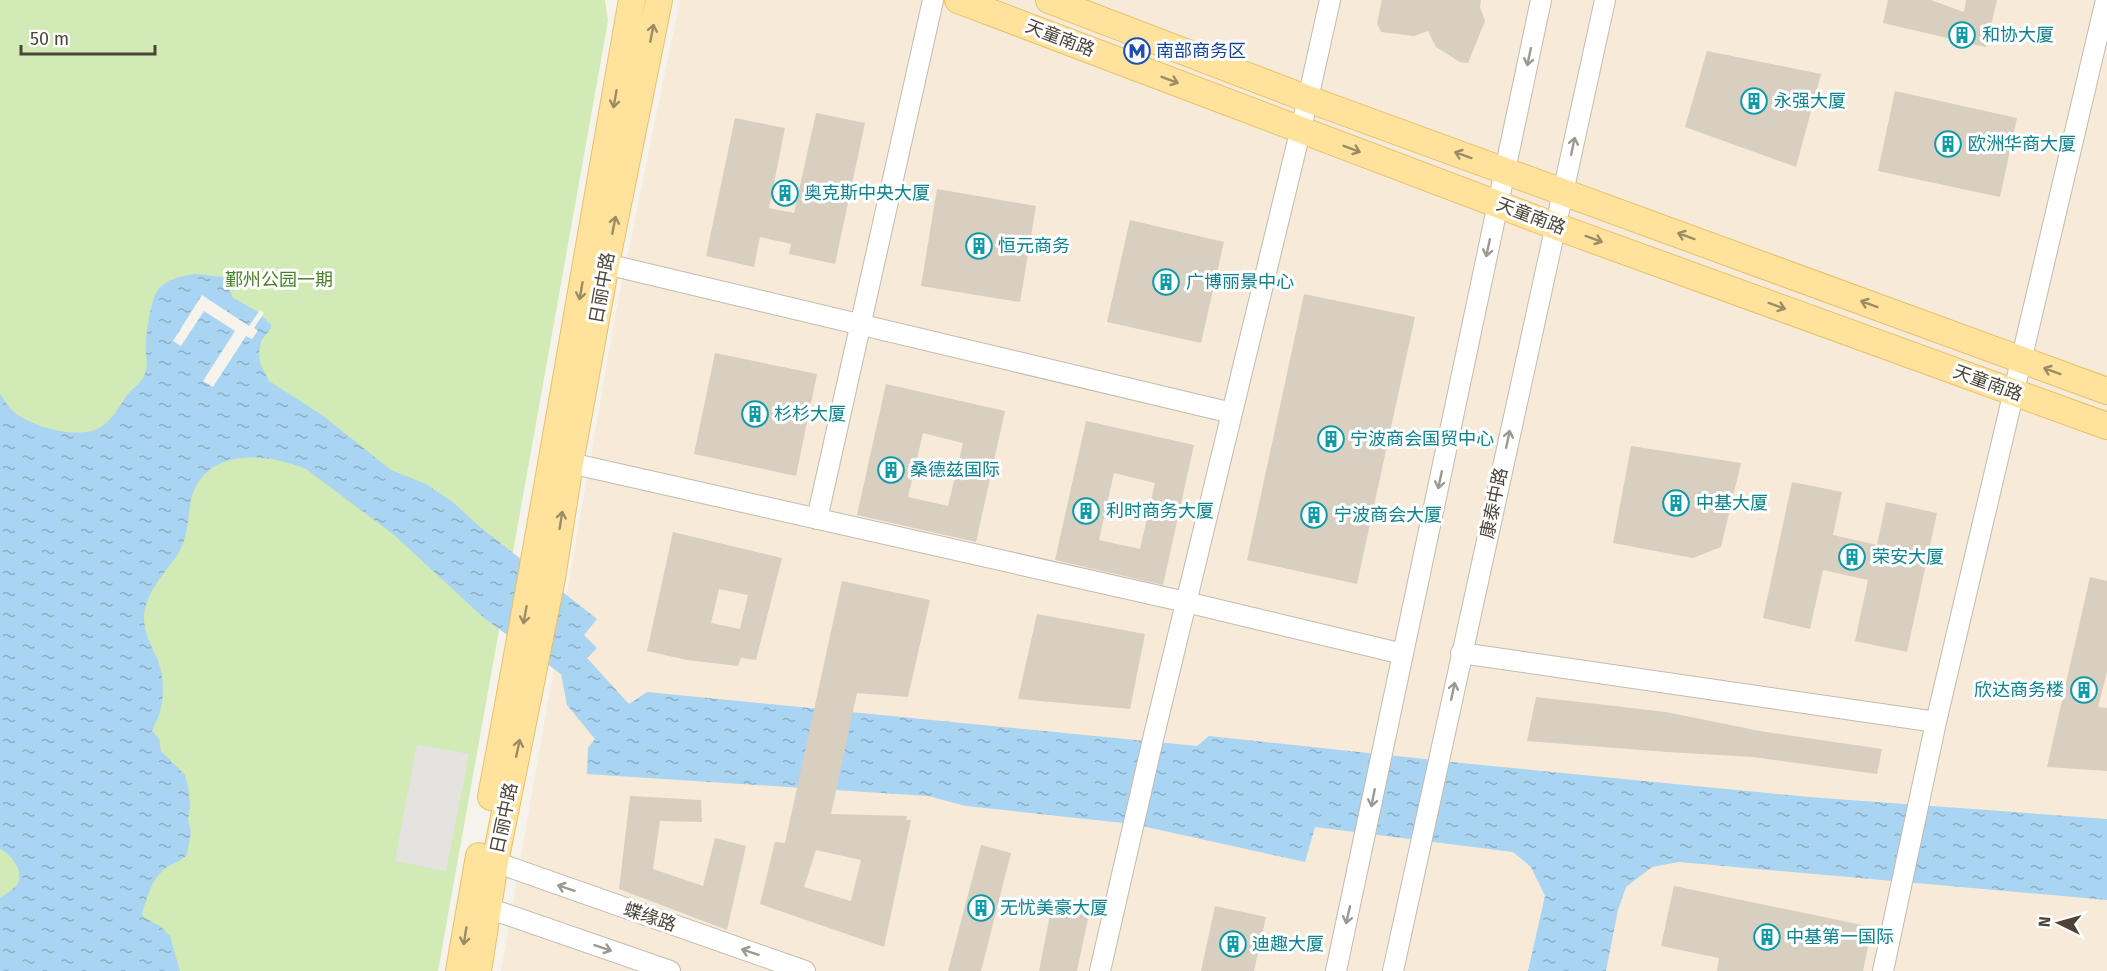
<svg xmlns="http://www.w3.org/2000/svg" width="2107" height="971" viewBox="0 0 2107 971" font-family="'Fira Sans','Noto Sans SC',sans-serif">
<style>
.commercial{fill:#f7ead8}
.green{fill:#d2eab5}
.parking{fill:#e5e3e0}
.water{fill:url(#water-ripples)}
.pier{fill:#f6f3ec}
.building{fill:#d8cfc1;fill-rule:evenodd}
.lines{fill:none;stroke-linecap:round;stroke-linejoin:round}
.minor-casing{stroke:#c2bbae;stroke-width:22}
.major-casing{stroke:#e6c16a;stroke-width:28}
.minor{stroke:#fff;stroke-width:20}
.major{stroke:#ffe39c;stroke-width:26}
.oneway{stroke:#9c8c66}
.oneway2{stroke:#9c9892}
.labels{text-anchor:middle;stroke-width:6;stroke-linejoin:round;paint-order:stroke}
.culture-label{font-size:18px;fill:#0d838f;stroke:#fff;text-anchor:start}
.street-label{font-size:18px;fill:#4b4439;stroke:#fff}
.transit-label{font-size:18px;fill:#164399;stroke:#fff;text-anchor:start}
.park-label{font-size:18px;fill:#4a7f2a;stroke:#fff}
</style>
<defs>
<pattern id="water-ripples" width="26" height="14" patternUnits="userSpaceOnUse" patternTransform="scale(1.5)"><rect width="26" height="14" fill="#a9d4f2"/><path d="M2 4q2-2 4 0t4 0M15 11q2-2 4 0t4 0" fill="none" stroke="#8caec5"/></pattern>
</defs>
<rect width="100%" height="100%" fill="#f6f3ec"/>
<path class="commercial" d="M680,0H2107V971H501L616,311Z"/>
<path class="green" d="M0,0H605L608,21L438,971H0Z"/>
<path class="parking" d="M417,744L469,754L446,871L395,861Z"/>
<path class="water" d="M196,274L224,277L233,298L257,311L271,325V328L261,341L259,353L260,363L269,381L322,415L391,470L426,484L454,503L480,527L597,619L584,635L597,648L587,658L629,704L647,692L1197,746L1209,736L1471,764L1809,797L2107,819V900L1679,862L1652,867L1626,887L1618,910L1606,971H1528L1545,896L1531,867L1513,852L1315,827L1305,862L1133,824L966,806L928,796L587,774L588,748L595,739L567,705L561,674L484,618L393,534L306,469C268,453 207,447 192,496C189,507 189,517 187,528C186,537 182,546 178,554C176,558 173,561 170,565C158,581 145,597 144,617C144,633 150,642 156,656C164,673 165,697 159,715C157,721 154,725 152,731L159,739L161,751L185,775L188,786L190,806L188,821L191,831L187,855C181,861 174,863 167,867C151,879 148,896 142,913L143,917L160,926L170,936L180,971H0V898C5,894 12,891 16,886C26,873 12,855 0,849V394C5,401 10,410 18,415C37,428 80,440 101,427C112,420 120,406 127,395C134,387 144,381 146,370C148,364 146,358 146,352C145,337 150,306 156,293C164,279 182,276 196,274Z"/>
<path class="pier" d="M202,295L249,326L260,310L264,313L254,328L258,331L252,339L246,336L213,387L203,381L235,331L204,311L181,346L173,341Z"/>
<path class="building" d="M1382,0H1481L1480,7L1485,21L1468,63L1460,62L1436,47L1428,31L1414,36L1381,32L1377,24Z
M1888,0H1931L1964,12L1966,0H1997L1986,47L1883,23Z
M1707,51L1821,74L1796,167L1685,127Z
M1895,91L2017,118L2000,197L1878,171Z
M816,113L865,123L835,264L789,254L791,244L760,237L754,267L706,256L735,118L785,128L769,208L794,213Z
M937,189L1036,206L1020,302L921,286Z
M1130,220L1224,242L1201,343L1107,322Z
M1304,294L1415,317L1357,584L1247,560Z
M715,353L817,374L796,476L694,454Z
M886,384L1005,411L976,542L857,515ZM923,433L963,443L948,506L908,497Z
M1086,421L1194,445L1163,585L1055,560ZM1114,473L1155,483L1140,549L1099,540Z
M1631,446L1741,463L1721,547L1693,558L1613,543Z
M1792,482L1842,492L1833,535L1877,545L1886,502L1937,513L1907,652L1855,641L1868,580L1823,570L1810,629L1763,618Z
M673,532L782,558L756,660L741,658L738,666L687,660L647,651ZM719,589L748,595L740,629L711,623Z
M2090,577L2107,581V672L2098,707L2107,708V771L2047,767Z
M842,581L930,600L908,697L857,693L831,814L907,816L906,820H911L884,947L760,904L775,842L785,843ZM816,850L861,860L851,901L804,887Z
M1037,614L1145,634L1130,709L1018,699Z
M1536,697L1666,712L1760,731L1882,749L1877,774L1753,757L1667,752L1527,741Z
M630,796L701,800L702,822L660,821L653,869L703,886L715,838L746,846L727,930L619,889Z
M981,845L1011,853L981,971H948Z
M1674,886L1872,927L1863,971H1717L1719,958L1661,946Z
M1052,905L1089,914L1077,971H1039Z
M1215,906L1266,917L1254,971H1201Z"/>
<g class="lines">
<g class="minor-casing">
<path id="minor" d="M606,264L1232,413
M570,463L1186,602L1403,654
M817,519L933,0
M1461,653L1936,722
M495,862L805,971
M488,908L670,971
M1100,971L1154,735L1308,99L1330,0
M1336,971L1541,0
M1393,971L1605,0
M1883,971L1936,722L2106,0"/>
</g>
<g class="major-casing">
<path id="major" d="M958,0L1555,226L2107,426
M1049,0L1308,99L2107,391
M491,797C541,532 585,265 632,0
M459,971L479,856
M478,971L495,862L552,578L570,463L606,264L659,0"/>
</g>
<use href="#minor" class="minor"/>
<use href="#major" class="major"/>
</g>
<defs><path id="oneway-shaft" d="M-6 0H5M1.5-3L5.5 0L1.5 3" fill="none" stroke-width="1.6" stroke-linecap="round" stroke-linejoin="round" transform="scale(1.5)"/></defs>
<g class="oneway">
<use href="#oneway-shaft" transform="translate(652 33) rotate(-79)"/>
<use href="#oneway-shaft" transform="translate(1170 80) rotate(21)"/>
<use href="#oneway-shaft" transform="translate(615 99) rotate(100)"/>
<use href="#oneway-shaft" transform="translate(1352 149) rotate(21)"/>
<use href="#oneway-shaft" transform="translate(1463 155) rotate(-160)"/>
<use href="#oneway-shaft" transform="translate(614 225) rotate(-79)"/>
<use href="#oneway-shaft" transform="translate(1686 236) rotate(-160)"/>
<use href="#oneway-shaft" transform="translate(1594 239) rotate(20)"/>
<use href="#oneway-shaft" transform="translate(581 291) rotate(100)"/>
<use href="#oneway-shaft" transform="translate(1869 304) rotate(-160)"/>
<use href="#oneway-shaft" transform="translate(1777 306) rotate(20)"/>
<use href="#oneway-shaft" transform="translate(2052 371) rotate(-160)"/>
<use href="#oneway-shaft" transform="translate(561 520) rotate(-81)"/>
<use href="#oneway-shaft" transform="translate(525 615) rotate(100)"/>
<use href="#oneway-shaft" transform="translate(518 748) rotate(-78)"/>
<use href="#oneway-shaft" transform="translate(465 936) rotate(99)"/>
</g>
<g class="oneway2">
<use href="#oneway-shaft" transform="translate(1529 57) rotate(102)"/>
<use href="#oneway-shaft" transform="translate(1573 146) rotate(-78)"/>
<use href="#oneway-shaft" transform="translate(1488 248) rotate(102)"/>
<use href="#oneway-shaft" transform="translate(1508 439) rotate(-78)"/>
<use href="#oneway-shaft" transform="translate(1440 480) rotate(102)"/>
<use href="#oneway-shaft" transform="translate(1453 691) rotate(-78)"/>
<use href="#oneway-shaft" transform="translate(1373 798) rotate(101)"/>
<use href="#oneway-shaft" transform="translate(566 888) rotate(-161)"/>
<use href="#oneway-shaft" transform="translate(1348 915) rotate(103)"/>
<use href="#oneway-shaft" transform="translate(603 948) rotate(19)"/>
<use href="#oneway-shaft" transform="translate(750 952) rotate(-161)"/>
</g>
<defs>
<g id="building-ring" transform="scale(1.35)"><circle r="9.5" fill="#fff" stroke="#0f9aa8" stroke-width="1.5"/><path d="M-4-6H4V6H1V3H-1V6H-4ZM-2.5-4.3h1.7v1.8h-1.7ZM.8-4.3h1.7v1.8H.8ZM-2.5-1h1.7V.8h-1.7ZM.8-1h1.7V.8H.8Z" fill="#0f9aa8"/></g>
<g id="metro-ring" transform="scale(1.35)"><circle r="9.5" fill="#fff" stroke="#1a4fb4" stroke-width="1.5"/><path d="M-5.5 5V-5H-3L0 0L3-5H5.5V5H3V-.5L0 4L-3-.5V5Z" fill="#1a4fb4"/></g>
</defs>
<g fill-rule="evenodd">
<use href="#building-ring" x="1962" y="35"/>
<use href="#metro-ring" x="1137" y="51"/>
<use href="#building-ring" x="1754" y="101"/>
<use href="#building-ring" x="1948" y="144"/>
<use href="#building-ring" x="785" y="193"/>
<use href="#building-ring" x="979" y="246"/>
<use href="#building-ring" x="1166" y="282"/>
<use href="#building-ring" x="755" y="414"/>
<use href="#building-ring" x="1331" y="439"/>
<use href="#building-ring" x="891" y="470"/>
<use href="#building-ring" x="1676" y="503"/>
<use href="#building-ring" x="1086" y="511"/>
<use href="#building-ring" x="1314" y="515"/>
<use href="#building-ring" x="1852" y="557"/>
<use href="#building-ring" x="2084" y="690"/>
<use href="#building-ring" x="981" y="908"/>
<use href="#building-ring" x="1767" y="937"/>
<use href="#building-ring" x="1233" y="944"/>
</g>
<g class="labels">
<g class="culture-label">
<text x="1982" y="41">和协大厦</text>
<text x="1774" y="107">永强大厦</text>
<text x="1968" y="150">欧洲华商大厦</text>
<text x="804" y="199">奥克斯中央大厦</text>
<text x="998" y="252">恒元商务</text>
<text x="1186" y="288">广博丽景中心</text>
<text x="774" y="420">杉杉大厦</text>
<text x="1350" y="445">宁波商会国贸中心</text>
<text x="910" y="476">桑德兹国际</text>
<text x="1696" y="509">中基大厦</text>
<text x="1106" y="517">利时商务大厦</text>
<text x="1334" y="521">宁波商会大厦</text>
<text x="1872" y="563">荣安大厦</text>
<text x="2064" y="696" text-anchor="end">欣达商务楼</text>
<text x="1000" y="914">无忧美豪大厦</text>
<text x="1786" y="943">中基第一国际</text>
<text x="1252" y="950">迪趣大厦</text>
</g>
<g class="street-label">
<text transform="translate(1060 38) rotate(21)" y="6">天童南路</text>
<text transform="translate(1531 216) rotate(21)" y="6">天童南路</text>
<text transform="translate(602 288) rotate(-80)" y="6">日丽中路</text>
<text transform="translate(1988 383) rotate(20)" y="6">天童南路</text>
<text transform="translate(1494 503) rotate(-78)" y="6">康泰中路</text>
<text transform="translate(504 818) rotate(-78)" y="6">日丽中路</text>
<text transform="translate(650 917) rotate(19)" y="6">蝶缘路</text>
</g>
<g class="transit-label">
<text x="1156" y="57">南部商务区</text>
</g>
<g class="park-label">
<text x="279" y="286">鄞州公园一期</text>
</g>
</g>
<g transform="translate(2059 923) rotate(275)" stroke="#ffffff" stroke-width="4.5" paint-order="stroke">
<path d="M0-4.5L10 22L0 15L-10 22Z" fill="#4b4439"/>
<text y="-9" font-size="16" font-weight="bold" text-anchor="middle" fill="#4b4439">N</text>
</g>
<path d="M21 45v9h134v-9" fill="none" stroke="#4b4439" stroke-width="3"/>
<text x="30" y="45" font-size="18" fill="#4b4439" stroke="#ffffff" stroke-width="4.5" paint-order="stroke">50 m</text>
</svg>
